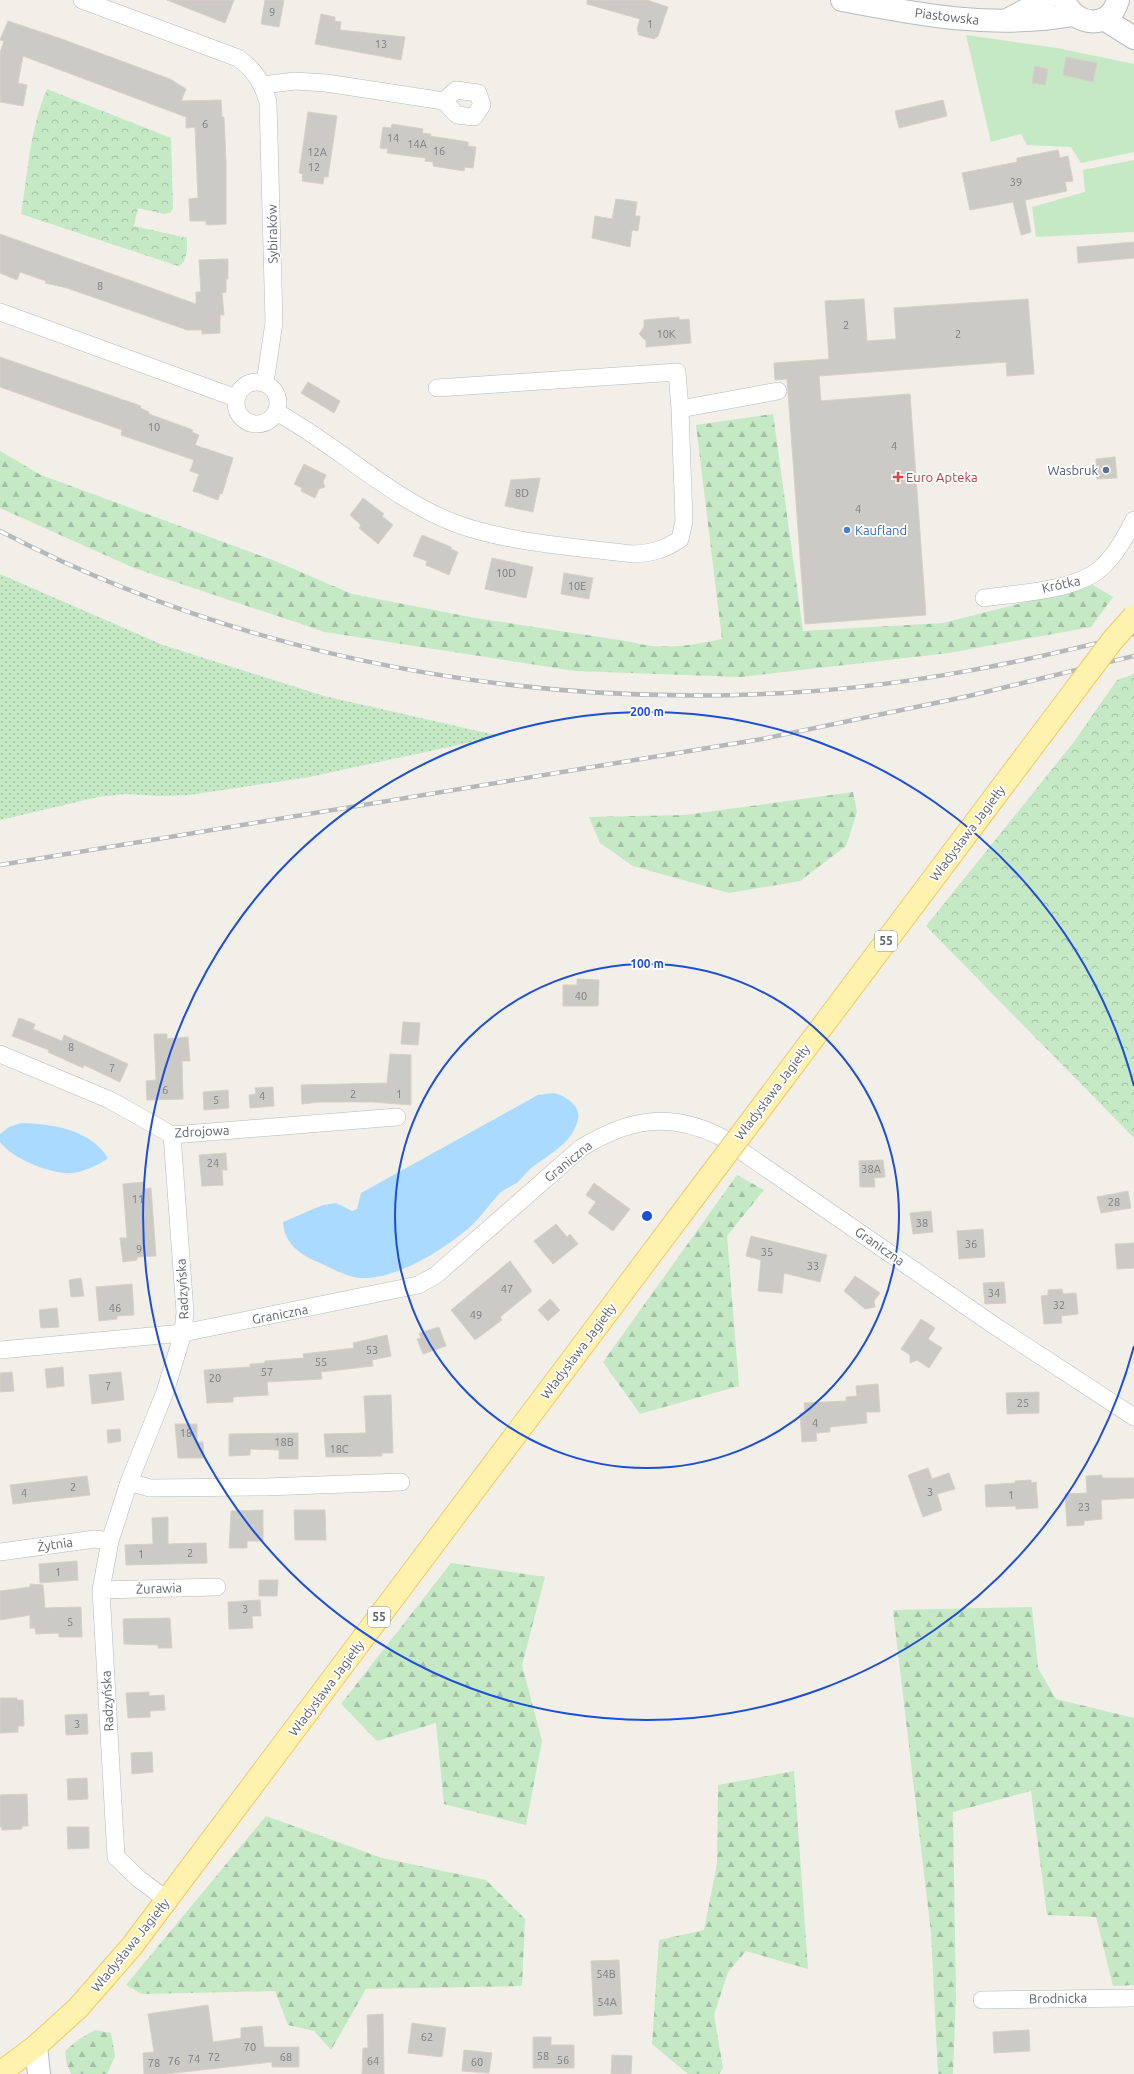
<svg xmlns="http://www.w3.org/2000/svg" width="1134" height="2074" viewBox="0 0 1134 2074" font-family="Ubuntu,sans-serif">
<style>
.grass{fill:#c5e8c5}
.forest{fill:url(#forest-firs)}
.park{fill:url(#park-crowns)}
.garden{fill:url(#garden-dots)}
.water{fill:#aadaff}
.building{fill:#cccac5;stroke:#d6d1c6}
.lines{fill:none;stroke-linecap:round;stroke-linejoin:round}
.street-casing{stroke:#b5b8bc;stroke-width:18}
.secondary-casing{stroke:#b6babf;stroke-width:24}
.primary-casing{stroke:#f2c960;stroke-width:24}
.street{stroke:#fff;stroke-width:17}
.secondary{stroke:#fff;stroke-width:22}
.primary{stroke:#fff2af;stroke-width:22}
.rail-casing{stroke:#b6b7b8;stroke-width:4.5}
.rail{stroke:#fff;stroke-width:3;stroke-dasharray:9;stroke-linecap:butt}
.primary-bridge-casing{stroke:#f2c960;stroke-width:24;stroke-linecap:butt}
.primary-bridge{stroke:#fff2af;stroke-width:22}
.ring{fill:none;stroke:#1d4ed8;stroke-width:2}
.service-dot{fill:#5c6f8a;stroke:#fff;stroke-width:1.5}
.health-dot{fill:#e0444e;stroke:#fff;stroke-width:1.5}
.shop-dot{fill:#3f7fe0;stroke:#fff;stroke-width:1.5}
.labels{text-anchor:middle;stroke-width:3.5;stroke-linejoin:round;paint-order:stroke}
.number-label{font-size:11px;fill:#7a7d7f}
.shield{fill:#fff;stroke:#8f9295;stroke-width:1}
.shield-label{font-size:12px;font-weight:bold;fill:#5f6368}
.street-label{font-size:13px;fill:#5f6368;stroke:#fff}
.service-label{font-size:13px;fill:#4e5e75;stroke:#fff;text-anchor:end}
.health-label{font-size:13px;fill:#be3a42;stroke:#fff;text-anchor:start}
.shop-label{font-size:13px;fill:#366cbe;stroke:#fff;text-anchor:start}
.centre{fill:#1d4ed8;stroke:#fff;stroke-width:2}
.ring-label{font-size:12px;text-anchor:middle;font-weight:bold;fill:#1d4ed8;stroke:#fff;stroke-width:3.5;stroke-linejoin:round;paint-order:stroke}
</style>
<defs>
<pattern id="forest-firs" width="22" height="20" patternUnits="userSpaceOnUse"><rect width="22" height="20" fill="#c5e8c5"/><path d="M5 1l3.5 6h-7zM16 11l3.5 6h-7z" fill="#a3c0a4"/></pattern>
<pattern id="park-crowns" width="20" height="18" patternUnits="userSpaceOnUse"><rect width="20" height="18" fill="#c5e8c5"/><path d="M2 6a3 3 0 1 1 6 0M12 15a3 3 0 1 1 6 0" fill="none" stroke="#a3c0a4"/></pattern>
<pattern id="garden-dots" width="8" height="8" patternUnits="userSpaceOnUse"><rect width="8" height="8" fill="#c5e8c5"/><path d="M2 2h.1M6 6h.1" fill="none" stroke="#a3c0a4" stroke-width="1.8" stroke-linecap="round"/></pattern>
</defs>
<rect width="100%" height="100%" fill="#f1efe8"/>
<path class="grass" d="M966,35L1057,48L1134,64V152L1081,163L1071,147L1027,145L1021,134L991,142Z
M1134,160V232L1036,237L1032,207L1085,192L1083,170Z"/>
<path class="forest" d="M773,414L803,631L943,623L1093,585L1113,597L1091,627L949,653L741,677L575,671L325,632L134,568L0,508V451L41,475L275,561L352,594L475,618L632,642C659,651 694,645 722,639L696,425Z
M853,792L857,812L846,846L800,881L729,893L633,866L600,843L589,817L685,815Z
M737,1175L764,1190L727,1236L739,1386L640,1414L603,1362Z
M451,1563L545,1577L522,1665L542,1741L526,1825L444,1804L436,1723L377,1741L341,1704Z
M1032,1607L1038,1668L1056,1699L1134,1718V1985L1113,1986L1096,1917L1047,1915L1031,1791L953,1812L956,1996L953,2074H938L931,1933L893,1610Z
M794,1771L808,1969L746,1951L728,1972L714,2015L723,2068L719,2074H688L652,2044L659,1940L704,1930L717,1864L718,1785Z
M266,1816L382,1858L486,1880L525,1919L522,1986L366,1989L331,2050L314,2031L288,2025L275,1991L142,1994L126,1985Z
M95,2030L111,2033L115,2056L107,2074H71L67,2065L65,2051L78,2040Z"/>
<path class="park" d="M47,89L171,138L173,208L170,213L164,214L138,208L134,226L187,238C187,247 188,263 178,266L21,214C28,173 30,128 47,89Z
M1134,674V1138L926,926L1073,743L1117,680Z"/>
<path class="garden" d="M0,574L163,645L324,696L500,736L309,777L189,795L159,796L126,794L98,797L0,820Z"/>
<path class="water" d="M553,1093C564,1095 581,1105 578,1119C573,1144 547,1155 529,1170C525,1174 521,1179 517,1183C512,1186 506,1188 501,1192C490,1203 482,1216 471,1226C445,1249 396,1280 361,1278C345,1277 332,1268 318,1262C300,1255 284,1243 283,1222L323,1205L336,1203L352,1211L357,1209L361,1193L538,1095Z
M21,1123C52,1124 90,1129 108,1158C98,1166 77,1175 64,1173C44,1171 12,1158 0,1142V1134L9,1127Z"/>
<path class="building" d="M167,0H234L225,23Z
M265,0H284L279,27L261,24Z
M587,0H647L668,7L658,36L654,39L639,35L637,29L640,19L587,4Z
M321,14L335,17V21L341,22L340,30L405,37L401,60L315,44Z
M8,21L59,38L170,79L186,89L181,101L221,100L222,117H224L226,162V224L206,225V221H190L189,199L198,198L195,127L186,128V117L23,56L18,83L27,85L23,106L0,102V53L4,41L0,40Z
M1066,57L1097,63L1093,82L1063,75Z
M1035,66L1048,69L1045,85L1032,83Z
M943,100L947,116L899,128L895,111Z
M308,112L337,116L328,177H324L323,184L302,181L303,174L299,173Z
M392,124L423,129L422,133L431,134L430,136L468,142V146L476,147L473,168L465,167L464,171L433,166V162L425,161L426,158L387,153L388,149L380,148L383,127L391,128Z
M1058,150L1060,158L1068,156L1073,181L1065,182L1067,191L1025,200L1031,232L1021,235L1013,202L970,210L962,173L1017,162V158Z
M616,199L637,202L635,216H640L638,231L632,230L630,247L592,238L595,216L612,219Z
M0,234L196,304V292H201L199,260L228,259V279H226V292L222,293L224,315H220V333L202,334V330H187L67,288L45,283L46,281L20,272L17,280L0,273Z
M1134,242V258L1078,263L1077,247Z
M864,299L867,341L896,339L894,308L1028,299L1034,374L1007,376L1006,362L819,376L821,401L910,394L926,615L805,624L787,379L775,380L774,363L829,359L825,301Z
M679,317V320L689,319L691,343L646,347V341L639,334L644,327V320Z
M0,357L141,406L140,408L149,412V414L193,430L192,432L199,435L195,445L233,458L222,494L220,493L218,500L193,491L199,474L190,471L194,460L121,435L122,430L0,387Z
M308,382L340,401L334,413L301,393Z
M1115,457L1117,478L1097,479L1096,459Z
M304,464L326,475L323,482L325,487L319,489L315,498L301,491L302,488L294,484Z
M540,478L533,512L505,506L511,480Z
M363,498L384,514L382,516L393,525L378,544L359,528L361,525L350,515Z
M422,535L451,547V549L458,552L449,575L426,565L427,561L413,556Z
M492,558L533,567L526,598L485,589Z
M564,573L593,578L589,599L561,594Z
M577,979L599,980L598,1006H563V985H577Z
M19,1018L35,1024L33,1029L62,1041L64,1035L128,1064L120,1082L84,1065L83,1068L48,1052L49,1050L12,1036Z
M403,1022L420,1023L418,1045L401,1044Z
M154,1034H167V1039L188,1037L190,1061H182L183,1099L147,1100L146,1081L156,1080Z
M390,1054L411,1055V1105L373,1102H320L302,1104L301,1085L387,1083Z
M273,1087L274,1106L250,1108L249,1095L256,1094L255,1088Z
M228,1090L229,1108L204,1110L203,1092Z
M226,1153L227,1170H222L223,1185L202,1186L199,1155Z
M883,1160L885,1177L874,1178L875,1187H860L859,1161Z
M144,1182V1189L151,1188L156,1256L137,1257V1260L123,1262L120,1238H127L123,1184Z
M594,1183L630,1209L613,1231L588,1213L596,1202L586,1195Z
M1128,1191L1131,1208L1101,1213L1097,1197Z
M931,1211L933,1232L913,1234L910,1213Z
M556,1224L567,1237L570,1234L578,1244L553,1264L534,1241Z
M983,1229L985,1257L959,1259L957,1231Z
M751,1236L827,1255L820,1282L784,1273L782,1293L758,1291L761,1260L746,1256Z
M1134,1243V1268L1117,1269L1115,1244Z
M510,1261L532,1291L500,1317L502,1320L475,1340L451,1310Z
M855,1276L880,1293L874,1301L875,1307L865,1309L844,1291Z
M81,1278L84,1296L71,1297L69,1280Z
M1004,1282L1006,1303L985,1304L983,1283Z
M132,1284L134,1315L117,1316V1319L99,1321L96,1287Z
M1062,1289L1063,1294L1076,1293L1078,1314L1061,1316L1062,1323L1044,1324L1041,1296L1048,1295V1290Z
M550,1299L560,1310L548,1321L538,1310Z
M57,1308L59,1327L41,1328L39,1310Z
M921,1319L935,1328L928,1339L942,1348L929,1368L917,1360L910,1363V1355L901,1349Z
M439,1327L446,1346L423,1354L417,1339L421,1338L419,1333Z
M387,1335L391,1356L372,1360L373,1366L321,1372L322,1379L267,1382L268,1395L233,1397V1402L207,1403L204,1370L250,1367V1364L265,1363V1361L304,1358L303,1354L354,1348L353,1343Z
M63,1367L64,1386L47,1388L45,1369Z
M12,1372L14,1391L0,1392V1373Z
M121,1372L124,1400L92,1404L89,1375Z
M878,1384L880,1412H866L867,1423L830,1427V1432L816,1433L817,1441L802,1442L800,1413H805L804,1403L846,1401V1397L857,1396L856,1386Z
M1039,1392V1413L1007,1414L1006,1393Z
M391,1395L393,1453H382V1456L326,1457L324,1434L366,1433L364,1396Z
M175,1424H197V1442H203L204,1458H178Z
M120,1429L121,1441L108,1443L107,1430Z
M298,1433V1459H279V1450L250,1449V1455L229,1456V1434Z
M928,1468L932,1479L949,1473L955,1489L937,1494L942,1510L923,1517L908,1475Z
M1102,1475V1478H1134V1498L1101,1500L1102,1519L1084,1521V1525L1067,1526L1065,1494L1087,1493L1086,1476Z
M87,1476L90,1495L13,1504L10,1485Z
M1031,1480V1483L1036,1482L1038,1508L1016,1509V1506L986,1507L985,1485L1015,1483V1481Z
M263,1510V1541H247V1548H229L231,1511Z
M294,1510H325L326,1540H295Z
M168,1517V1544L206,1543L207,1563L126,1565L125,1545L153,1544L152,1518Z
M77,1561L78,1580L40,1583L39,1564Z
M259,1580H278L277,1596H259Z
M30,1584L43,1585L45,1608L81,1607L82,1637H59V1633L36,1634L35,1628H30V1615L0,1620V1591L30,1587Z
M260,1600L261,1616H252L253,1628L229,1629L228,1602Z
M170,1618L172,1648H158V1645L124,1644L123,1619Z
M149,1692V1696L164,1695L165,1710L150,1711V1717L128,1718L126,1693Z
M0,1698H17V1700H23L24,1726H18V1732L0,1733Z
M87,1714L88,1734L66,1735L65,1715Z
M152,1752L153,1772L132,1774L131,1753Z
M87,1778L88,1799L68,1800L67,1779Z
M27,1794L28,1826H22V1829L2,1830V1827H0V1795Z
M67,1827H89V1848L68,1849Z
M619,1960L622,2014L594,2016L591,1961Z
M208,2005L213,2042L241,2038V2028L262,2026L264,2047H299V2067H272V2062L166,2074H144L143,2053L154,2052L148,2014Z
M383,2014L384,2074H362L363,2048H368L367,2015Z
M412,2023L446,2028L442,2057L408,2053Z
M1029,2030L1030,2051L994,2053L993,2032Z
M533,2037H551V2045H574V2068H533Z
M464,2050L492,2053L489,2073L462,2071Z
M612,2055L632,2056L631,2074H611Z"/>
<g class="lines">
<g class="street-casing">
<path id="street" d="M82,0L238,58C255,70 262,82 268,102L274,322L265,383
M263,85L295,81L326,83L444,101L457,115L474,117L482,105L478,93L456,90L444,101
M0,312L236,398
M236 403a21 21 0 1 1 42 0a21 21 0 1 1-42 0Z
M437,388L677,372L680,409L778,391
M276,412C338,445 390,499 457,524C510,543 576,547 633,554C652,553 664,550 680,539L684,521L680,409
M984,598C1018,593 1076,591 1101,568C1116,555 1125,537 1134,520
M0,1054L110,1100L172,1135L397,1117
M0,1350L183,1333L418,1285L436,1275L581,1148C628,1119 670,1111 721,1137L992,1324L1134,1417
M129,1482L150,1488L265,1487L401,1482
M0,1552L95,1539L110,1541
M101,1590L217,1587
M167,1900L139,1879L116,1857L101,1590L110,1541L129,1482L165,1392L183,1333L185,1312L172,1135
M982,2000L1134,1998"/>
</g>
<g class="secondary-casing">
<path id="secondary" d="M842,0C920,15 993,29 1073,15
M1064,0C1075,27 1110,30 1118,0
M1104,19L1134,38
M1007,20L1045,0
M36,2046L39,2074"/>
</g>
<g class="primary-casing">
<path id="primary" d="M755,1116L1017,767
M0,2073L36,2046L78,2008L132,1946L709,1177"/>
</g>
<use href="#street" class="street"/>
<use href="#secondary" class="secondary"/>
<use href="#primary" class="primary"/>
<g class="rail-casing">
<path id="rail" d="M0,531C244,658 526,710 800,692C913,685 1024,662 1134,634
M0,865L762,739L969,696L1134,656"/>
</g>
<use href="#rail" class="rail"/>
<g class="primary-bridge-casing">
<path id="primary-bridge" d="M1017,767L1112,641L1134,616
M709,1177L755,1116"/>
</g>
<use href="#primary-bridge" class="primary-bridge"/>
</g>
<g class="ring">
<circle cx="647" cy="1216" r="252"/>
<path d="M1134 1346A504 504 0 1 1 1134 1086"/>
</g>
<circle class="service-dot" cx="1106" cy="470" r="4"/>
<path class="health-dot" d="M896 471h4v4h4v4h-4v4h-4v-4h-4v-4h4z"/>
<circle class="shop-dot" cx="847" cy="530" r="4"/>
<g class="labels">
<g class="number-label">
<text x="272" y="16">9</text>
<text x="650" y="28">1</text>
<text x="381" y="48">13</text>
<text x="205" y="128">6</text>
<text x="393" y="142">14</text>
<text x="417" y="148">14A</text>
<text x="439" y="155">16</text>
<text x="317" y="156">12A</text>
<text x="314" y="171">12</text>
<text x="1016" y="186">39</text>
<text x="100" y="290">8</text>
<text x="846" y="329">2</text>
<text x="666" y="338">10K</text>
<text x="958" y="338">2</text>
<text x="154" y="431">10</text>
<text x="894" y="450">4</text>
<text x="522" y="497">8D</text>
<text x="858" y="513">4</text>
<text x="506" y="577">10D</text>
<text x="577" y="590">10E</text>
<text x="581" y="1000">40</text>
<text x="71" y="1051">8</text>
<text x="112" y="1072">7</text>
<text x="165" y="1094">6</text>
<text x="353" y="1098">2</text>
<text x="399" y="1098">1</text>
<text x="262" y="1100">4</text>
<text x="216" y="1104">5</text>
<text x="213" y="1167">24</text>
<text x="871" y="1173">38A</text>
<text x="138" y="1203">11</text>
<text x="1114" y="1206">28</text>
<text x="922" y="1227">38</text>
<text x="971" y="1248">36</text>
<text x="139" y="1253">9</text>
<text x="767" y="1256">35</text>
<text x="813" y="1270">33</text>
<text x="507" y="1293">47</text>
<text x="994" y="1297">34</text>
<text x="1059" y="1309">32</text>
<text x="115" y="1312">46</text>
<text x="476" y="1319">49</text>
<text x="372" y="1354">53</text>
<text x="321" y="1366">55</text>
<text x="267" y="1376">57</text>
<text x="215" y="1382">20</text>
<text x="108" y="1390">7</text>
<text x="1023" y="1407">25</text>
<text x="815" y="1427">4</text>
<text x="186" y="1437">18</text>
<text x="284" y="1446">18B</text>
<text x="339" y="1453">18C</text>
<text x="73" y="1491">2</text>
<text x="930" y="1496">3</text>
<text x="24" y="1497">4</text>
<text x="1011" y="1499">1</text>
<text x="1084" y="1511">23</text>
<text x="190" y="1557">2</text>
<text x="141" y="1558">1</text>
<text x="58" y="1576">1</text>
<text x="245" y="1613">3</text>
<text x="70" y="1626">5</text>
<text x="77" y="1728">3</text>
<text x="606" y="1978">54B</text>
<text x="607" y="2006">54A</text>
<text x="427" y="2041">62</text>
<text x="250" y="2051">70</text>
<text x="543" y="2060">58</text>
<text x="214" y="2061">72</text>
<text x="286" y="2061">68</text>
<text x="194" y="2063">74</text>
<text x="563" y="2064">56</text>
<text x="174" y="2065">76</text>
<text x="373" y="2065">64</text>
<text x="477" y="2066">60</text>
<text x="154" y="2067">78</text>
</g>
<g class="shield">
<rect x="875" y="931" width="22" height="20" rx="3"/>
<rect x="368" y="1607" width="22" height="20" rx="3"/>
</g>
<g class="shield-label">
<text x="886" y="945">55</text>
<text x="379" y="1621">55</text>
</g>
<g class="street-label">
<text transform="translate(947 16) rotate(7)" y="5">Piastowska</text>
<text transform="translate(272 234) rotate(-91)" y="5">Sybiraków</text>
<text transform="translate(1061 584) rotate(-12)" y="5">Krótka</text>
<text transform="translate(967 833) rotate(-53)" y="5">Władysława Jagiełły</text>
<text transform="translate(772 1092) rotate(-53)" y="5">Władysława Jagiełły</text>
<text transform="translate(202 1131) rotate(-3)" y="5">Zdrojowa</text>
<text transform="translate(568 1161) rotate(-39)" y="5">Graniczna</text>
<text transform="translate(880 1246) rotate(35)" y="5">Graniczna</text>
<text transform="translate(182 1289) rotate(-93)" y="5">Radzyńska</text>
<text transform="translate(280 1314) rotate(-11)" y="5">Graniczna</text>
<text transform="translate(578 1351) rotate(-53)" y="5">Władysława Jagiełły</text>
<text transform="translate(55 1544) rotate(-8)" y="5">Żytnia</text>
<text transform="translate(159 1588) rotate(-2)" y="5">Żurawia</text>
<text transform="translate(326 1688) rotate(-53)" y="5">Władysława Jagiełły</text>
<text transform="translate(107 1701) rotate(-93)" y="5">Radzyńska</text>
<text transform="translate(130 1945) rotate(-51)" y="5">Władysława Jagiełły</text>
<text transform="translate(1058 1998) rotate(-1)" y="5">Brodnicka</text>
</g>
<g class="service-label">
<text x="1098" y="475">Wasbruk</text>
</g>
<g class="health-label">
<text x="906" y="482">Euro Apteka</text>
</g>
<g class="shop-label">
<text x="855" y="535">Kaufland</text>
</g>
</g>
<circle cx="647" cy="1216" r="6" class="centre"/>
<g class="ring-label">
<text x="647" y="716">200 m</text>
<text x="647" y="968">100 m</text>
</g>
</svg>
